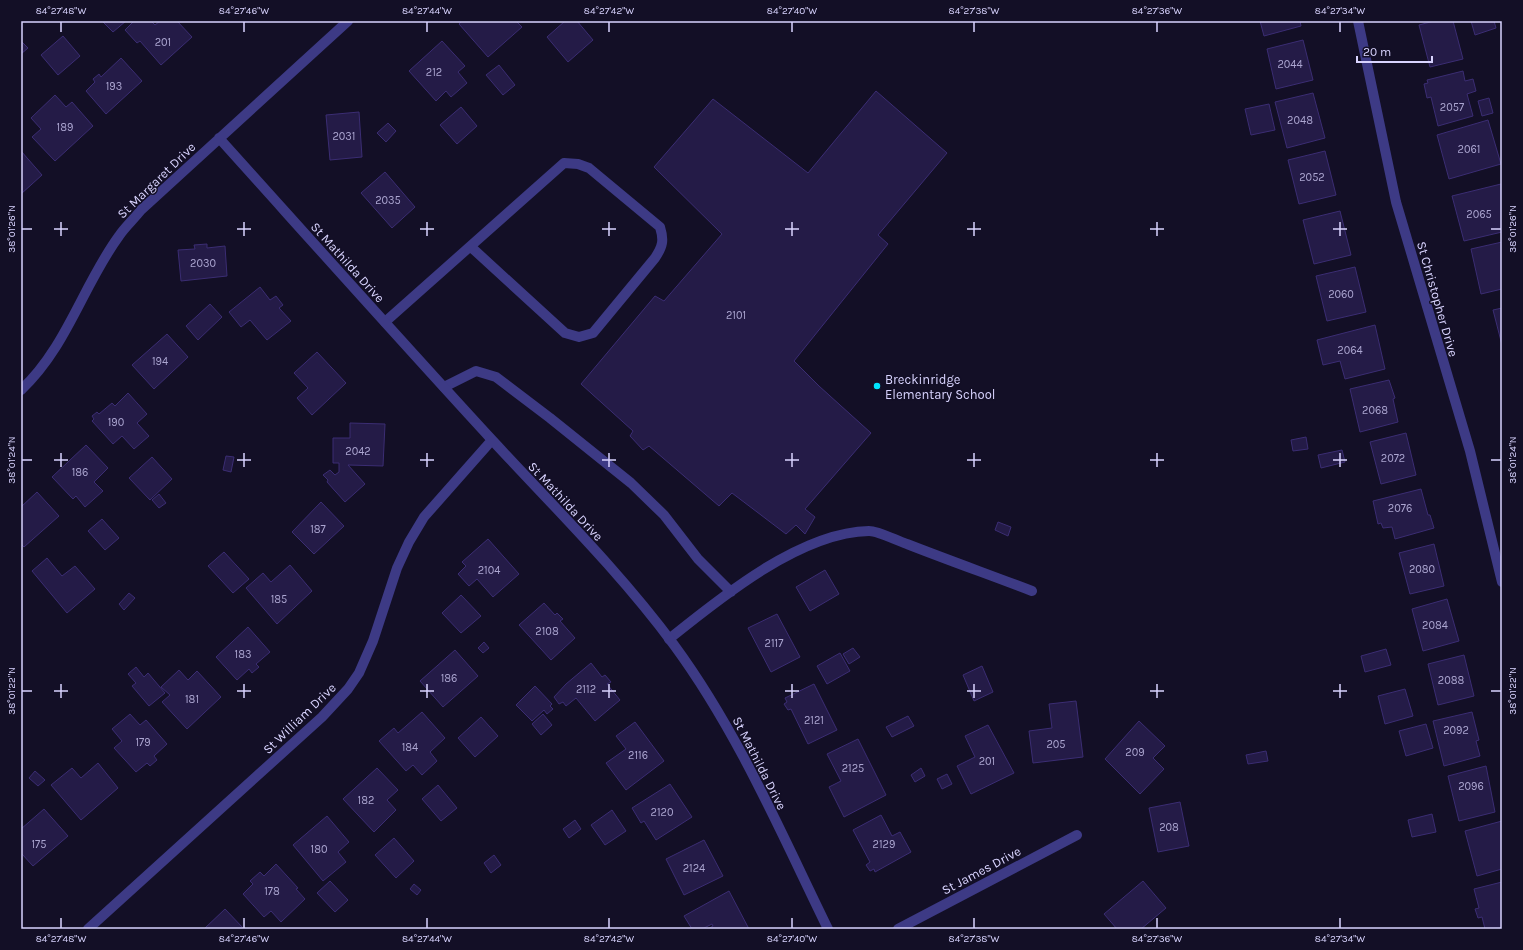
<svg xmlns="http://www.w3.org/2000/svg" width="1523" height="950" viewBox="0 0 1523 950" font-family="Karla,sans-serif">
<style>
.building{fill:#241b47;stroke:#3b2d73}
.lines{fill:none;stroke-linecap:round;stroke-linejoin:round}
.lane{stroke:#3d3a85;stroke-width:10}
.street{stroke:#3d3a85;stroke-width:10}
.ticks{fill:none;stroke:#d9d4ff;stroke-width:1.5}
.poi-dot{fill:#00e5ff;stroke:#130f26;stroke-width:1.5}
.labels{text-anchor:middle;stroke-width:3;stroke-linejoin:round;paint-order:stroke}
.number-label{font-size:11px;fill:#aca6d1}
.street-label{font-size:13px;fill:#d9d4ff;stroke:#130f26}
.poi-label{font-size:13px;fill:#d9d4ff;stroke:#130f26;text-anchor:start}
.neatline{fill:none;stroke:#d9d4ff;stroke-width:1.5}
.ticks-label{font-size:10px;text-anchor:middle;fill:#d9d4ff}
</style>
<rect width="100%" height="100%" fill="#130f26"/>
<path class="building" d="M102,21H126L113,32Z
M134,21H151L155,25L160,21H177L192,37L161,65L140,41L137,43L125,30Z
M462,21H516L522,27L488,57L459,24Z
M565,21H577L593,40L568,62L547,37Z
M1260,21H1300L1301,26L1264,36Z
M1434,21H1453L1463,59L1430,67L1419,25Z
M1471,21H1494L1496,28L1475,35Z
M63,36L80,56L58,75L41,55Z
M1303,40L1313,80L1276,89L1267,49Z
M21,41L28,48L21,54Z
M442,41L465,66L458,72L467,83L451,97L446,91L436,101L409,71Z
M121,58L142,81L106,114L86,91L95,82L93,79L99,74L101,77Z
M499,65L515,85L503,95L486,75Z
M1463,71L1465,81L1473,79L1476,91L1467,94L1473,116L1438,126L1431,97L1427,98L1424,84L1428,83L1427,80Z
M876,91L947,153L878,235L888,244L794,361L819,386L871,433L805,509L815,517L805,534L796,525L786,534L732,493L719,506L649,446L643,450L630,436L633,431L581,384L655,296L664,301L722,234L654,167L713,99L808,173Z
M1313,93L1325,138L1287,148L1275,102Z
M55,95L66,107L72,102L93,126L55,161L32,137L41,129L31,118Z
M1489,98L1493,113L1482,116L1478,101Z
M1269,104L1275,130L1251,135L1245,109Z
M461,107L477,126L457,144L440,125Z
M359,112L362,157L330,160L326,115Z
M1488,120L1501,164L1449,179L1437,135Z
M388,123L396,131L386,142L377,133Z
M21,151L42,175L21,194Z
M1325,151L1336,195L1299,204L1288,160Z
M385,172L415,207L392,228L361,193Z
M1501,184L1502,232L1464,241L1452,196Z
M1340,211L1351,255L1314,264L1303,220Z
M1502,242V289L1481,294L1471,249Z
M207,244V248L225,246L227,276L181,281L178,250L195,249L194,245Z
M1355,267L1366,312L1327,321L1316,276Z
M260,287L270,300L276,296L283,305L279,308L291,321L267,340L250,320L241,327L229,312Z
M210,304L222,317L198,340L186,326Z
M1502,308V345L1493,310Z
M1375,325L1385,369L1345,379L1340,361L1323,365L1317,340Z
M167,334L188,357L154,389L132,365Z
M317,352L346,383L312,415L297,398L308,388L294,373Z
M1389,380L1395,398L1393,399L1398,422L1360,432L1350,389Z
M128,393L147,414L137,423L149,436L134,449L122,436L113,444L92,421L94,419L92,416L97,412L99,414L112,403L115,406Z
M350,423L385,424L383,466L348,465L365,484L345,502L327,482L328,480L323,475L330,470L335,475L339,472V463H333V438H350Z
M1406,433L1416,475L1381,484L1370,442Z
M1306,437L1308,449L1293,451L1291,440Z
M86,445L108,468L94,482L103,491L85,507L76,496L73,499L52,477Z
M1342,450L1345,462L1321,468L1318,455Z
M226,456L234,457L231,472L223,470Z
M152,457L172,479L150,500L129,478Z
M1421,489L1428,515H1430L1434,528L1395,539L1392,527L1383,528L1381,523L1378,524L1373,501Z
M37,492L59,516L24,547L21,544V507Z
M159,494L166,503L159,508L152,500Z
M321,502L344,526L314,554L292,532Z
M102,519L119,538L105,550L88,531Z
M998,522L1011,527L1008,536L995,530Z
M488,539L519,574L493,597L477,579L469,586L458,574L466,566L462,562Z
M1434,544L1444,586L1410,594L1399,553Z
M224,552L249,579L233,593L208,566Z
M47,558L62,576L75,566L95,589L67,613L32,571Z
M290,565L312,591L277,624L246,588L263,573L271,582Z
M825,570L839,594L810,611L796,587Z
M129,593L135,598L124,610L119,604Z
M461,595L481,616L461,633L442,613Z
M1447,599L1459,641L1423,651L1412,609Z
M544,603L555,615L557,613L563,619L560,621L575,638L551,660L519,625Z
M777,614L800,657L771,672L748,628Z
M248,627L270,652L256,664L259,667L252,673L249,669L237,680L216,657Z
M484,642L489,648L483,653L478,648Z
M853,648L860,657L849,664L843,654Z
M1386,649L1391,665L1365,672L1361,656Z
M455,650L478,676L443,707L420,681Z
M840,653L850,671L827,684L817,666Z
M1464,655L1474,696L1438,705L1428,664Z
M591,663L602,677L605,675L611,682L607,684L620,700L595,721L576,698L566,706L563,702L559,704L554,697L566,684Z
M982,666L993,692L974,701L963,675Z
M136,667L144,677L148,673L165,693L149,706L132,686L136,683L128,674Z
M179,670L188,680L197,671L221,697L187,729L162,702L170,695L161,687Z
M814,684L837,730L808,744L791,709L788,710L784,704L787,702L785,698Z
M535,686L552,704L550,706L553,709L547,714L544,710L532,721L516,705Z
M1405,689L1413,716L1385,724L1378,696Z
M1076,701L1083,757L1033,763L1029,731L1052,728L1049,704Z
M422,712L445,738L430,752L437,761L422,775L413,765L406,771L379,741L394,728L398,733Z
M1472,712L1479,740L1476,741L1480,756L1444,766L1433,721Z
M130,714L140,725L146,720L167,744L154,756L157,760L150,766L147,763L136,772L114,748L122,741L112,729Z
M543,714L552,725L541,735L532,724Z
M908,716L914,726L892,737L886,727Z
M481,717L498,736L475,757L458,738Z
M1139,721L1165,746L1153,758L1164,769L1140,794L1105,759Z
M635,722L664,761L626,790L606,763L626,749L616,736Z
M1426,724L1433,748L1406,756L1399,731Z
M988,725L1014,773L971,794L957,766L975,757L965,736Z
M858,739L886,795L844,817L829,787L841,781L827,754Z
M1266,751L1268,761L1248,764L1246,755Z
M98,763L118,788L81,820L51,785L72,768L81,778Z
M1486,766L1495,812L1459,821L1448,776Z
M377,768L398,790L387,800L396,810L374,832L343,799Z
M921,768L925,776L915,782L911,775Z
M35,771L45,780L38,786L29,778Z
M947,774L952,784L942,789L937,779Z
M670,784L692,817L656,840L644,821L641,823L632,808Z
M438,785L457,808L441,821L422,799Z
M1180,802L1189,846L1158,852L1149,808Z
M44,809L68,836L33,866L21,853V829Z
M612,810L626,831L605,845L591,825Z
M1432,814L1436,832L1412,837L1408,820Z
M881,815L892,836L900,832L911,852L875,872L874,869L870,871L866,865L870,862L853,830Z
M327,816L349,842L338,852L346,862L323,881L293,845Z
M575,820L581,829L569,838L563,829Z
M1502,821V869L1477,876L1465,831Z
M394,838L414,861L396,878L375,855Z
M704,840L723,876L684,895L666,859Z
M494,855L501,865L491,873L484,863Z
M276,864L298,888L296,889L305,899L281,922L271,911L264,917L243,894L253,884L250,881L260,872L264,876Z
M330,881L348,900L335,912L317,893Z
M1143,881L1166,908L1141,929H1117L1104,914Z
M1502,882V928L1485,929L1482,917L1478,918L1475,909L1479,908L1474,889Z
M414,884L421,890L417,895L410,889Z
M729,891L749,929H708L713,926L712,924L702,929H692L684,916Z
M225,909L244,929H204Z"/>
<g class="lines">
<path class="lane" d="M385,322L564,163L578,164L589,168L660,227C664,240 663,246 655,258L593,333L579,337L565,333L471,247
M444,387L476,371L496,377L550,418L631,483L664,515L698,559L731,592
M669,639C721,597 801,532 869,531C879,531 897,541 907,544C948,560 990,575 1032,591"/>
<path class="street" d="M1358,21L1396,202L1470,451L1502,582
M219,138C310,239 401,341 493,441C555,508 620,572 674,645C738,732 781,833 828,929
M21,390C67,347 83,285 119,236C125,227 134,219 141,210L348,21
M88,929L322,717L348,689L359,673L373,641L397,568L409,542L424,517L492,440
M898,929L1077,835"/>
</g>
<path class="ticks" d="M61,22V32M244,22V32M427,22V32M609,22V32M792,22V32M974,22V32M1157,22V32M1340,22V32M61,222V236M244,222V236M427,222V236M609,222V236M792,222V236M974,222V236M1157,222V236M1340,222V236M22,229H32M54,229H68M237,229H251M420,229H434M602,229H616M785,229H799M967,229H981M1150,229H1164M1333,229H1347M1491,229H1501M61,453V467M244,453V467M427,453V467M609,453V467M792,453V467M974,453V467M1157,453V467M1340,453V467M22,460H32M54,460H68M237,460H251M420,460H434M602,460H616M785,460H799M967,460H981M1150,460H1164M1333,460H1347M1491,460H1501M61,684V698M244,684V698M427,684V698M609,684V698M792,684V698M974,684V698M1157,684V698M1340,684V698M22,691H32M54,691H68M237,691H251M420,691H434M602,691H616M785,691H799M967,691H981M1150,691H1164M1333,691H1347M1491,691H1501M61,918V928M244,918V928M427,918V928M609,918V928M792,918V928M974,918V928M1157,918V928M1340,918V928"/>
<circle class="poi-dot" cx="877" cy="386" r="4"/>
<g class="labels">
<g class="number-label">
<text x="163" y="46">201</text>
<text x="1290" y="68">2044</text>
<text x="434" y="76">212</text>
<text x="114" y="90">193</text>
<text x="1452" y="111">2057</text>
<text x="1300" y="124">2048</text>
<text x="65" y="131">189</text>
<text x="344" y="140">2031</text>
<text x="1469" y="153">2061</text>
<text x="1312" y="181">2052</text>
<text x="388" y="204">2035</text>
<text x="1479" y="218">2065</text>
<text x="203" y="267">2030</text>
<text x="1341" y="298">2060</text>
<text x="736" y="319">2101</text>
<text x="1350" y="354">2064</text>
<text x="160" y="365">194</text>
<text x="1375" y="414">2068</text>
<text x="116" y="426">190</text>
<text x="358" y="455">2042</text>
<text x="1393" y="462">2072</text>
<text x="80" y="476">186</text>
<text x="1400" y="512">2076</text>
<text x="318" y="533">187</text>
<text x="1422" y="573">2080</text>
<text x="489" y="574">2104</text>
<text x="279" y="603">185</text>
<text x="1435" y="629">2084</text>
<text x="547" y="635">2108</text>
<text x="774" y="647">2117</text>
<text x="243" y="658">183</text>
<text x="449" y="682">186</text>
<text x="1451" y="684">2088</text>
<text x="586" y="693">2112</text>
<text x="192" y="703">181</text>
<text x="814" y="724">2121</text>
<text x="1456" y="734">2092</text>
<text x="143" y="746">179</text>
<text x="1056" y="748">205</text>
<text x="410" y="751">184</text>
<text x="1135" y="756">209</text>
<text x="638" y="759">2116</text>
<text x="987" y="765">201</text>
<text x="853" y="772">2125</text>
<text x="1471" y="790">2096</text>
<text x="366" y="804">182</text>
<text x="662" y="816">2120</text>
<text x="1169" y="831">208</text>
<text x="39" y="848">175</text>
<text x="884" y="848">2129</text>
<text x="319" y="853">180</text>
<text x="694" y="872">2124</text>
<text x="272" y="895">178</text>
</g>
<g class="street-label">
<text transform="translate(156 180) rotate(-44)" y="5">St Margaret Drive</text>
<text transform="translate(348 262) rotate(48)" y="5">St Mathilda Drive</text>
<text transform="translate(1438 299) rotate(74)" y="5">St Christopher Drive</text>
<text transform="translate(566 501) rotate(47)" y="5">St Mathilda Drive</text>
<text transform="translate(299 718) rotate(-44)" y="5">St William Drive</text>
<text transform="translate(760 763) rotate(63)" y="5">St Mathilda Drive</text>
<text transform="translate(981 870) rotate(-28)" y="5">St James Drive</text>
</g>
<g class="poi-label">
<text x="885" y="384">Breckinridge<tspan x="885" dy="15">Elementary School</tspan></text>
</g>
</g>
<rect width="1523" height="950" fill="none" stroke="#130f26" stroke-width="44"/>
<path d="M1357 56v6h75v-6" fill="none" stroke="#d9d4ff" stroke-width="2"/>
<text x="1363" y="56" font-size="12" fill="#d9d4ff" stroke="#130f26" stroke-width="3" paint-order="stroke">20 m</text>
<rect x="22" y="22" width="1479" height="906" class="neatline"/>
<g class="ticks-label">
<text x="61" y="14">84°27'48"W</text>
<text x="244" y="14">84°27'46"W</text>
<text x="427" y="14">84°27'44"W</text>
<text x="609" y="14">84°27'42"W</text>
<text x="792" y="14">84°27'40"W</text>
<text x="974" y="14">84°27'38"W</text>
<text x="1157" y="14">84°27'36"W</text>
<text x="1340" y="14">84°27'34"W</text>
<text transform="translate(11 229) rotate(-90)" y="4">38°01'26"N</text>
<text transform="translate(1512 229) rotate(-90)" y="4">38°01'26"N</text>
<text transform="translate(11 460) rotate(-90)" y="4">38°01'24"N</text>
<text transform="translate(1512 460) rotate(-90)" y="4">38°01'24"N</text>
<text transform="translate(11 691) rotate(-90)" y="4">38°01'22"N</text>
<text transform="translate(1512 691) rotate(-90)" y="4">38°01'22"N</text>
<text x="61" y="942">84°27'48"W</text>
<text x="244" y="942">84°27'46"W</text>
<text x="427" y="942">84°27'44"W</text>
<text x="609" y="942">84°27'42"W</text>
<text x="792" y="942">84°27'40"W</text>
<text x="974" y="942">84°27'38"W</text>
<text x="1157" y="942">84°27'36"W</text>
<text x="1340" y="942">84°27'34"W</text>
</g>
</svg>
